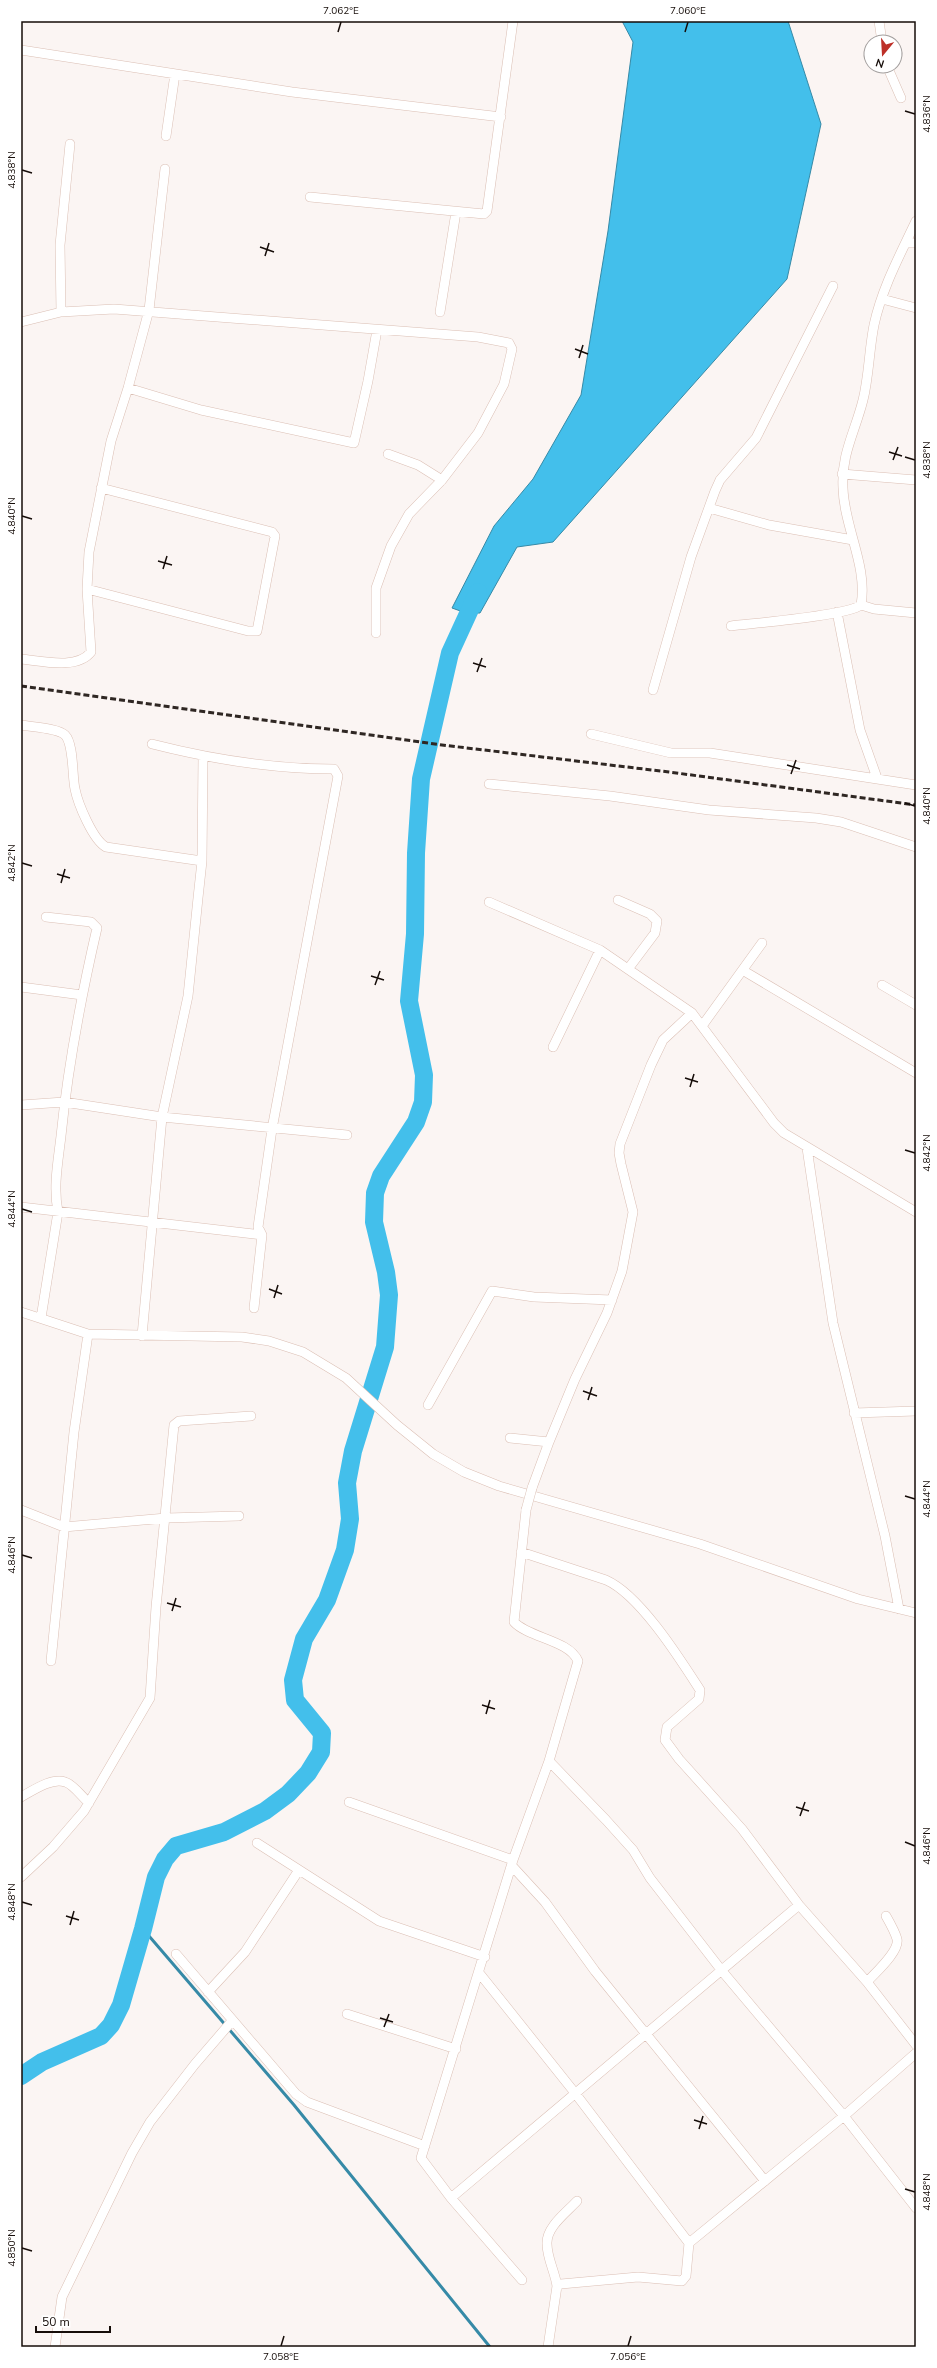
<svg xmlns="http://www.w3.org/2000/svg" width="937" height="2368" viewBox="0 0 937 2368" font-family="'Nunito Sans',sans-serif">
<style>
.water{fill:#43bfeb;stroke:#368aa7}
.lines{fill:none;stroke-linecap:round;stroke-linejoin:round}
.stream{stroke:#368aa7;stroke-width:3}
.river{stroke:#43bfeb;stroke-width:18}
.street-casing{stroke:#dbbfb4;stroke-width:10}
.street{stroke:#fff;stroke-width:9}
.rail{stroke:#2f2723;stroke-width:3;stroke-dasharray:6 3;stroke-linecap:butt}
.street-bridge-casing{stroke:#dbbfb4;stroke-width:10;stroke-linecap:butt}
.street-bridge{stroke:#fff;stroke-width:9}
.ticks{fill:none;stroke:#160d09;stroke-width:1.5}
.neatline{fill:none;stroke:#160d09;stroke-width:1.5}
.ticks-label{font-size:10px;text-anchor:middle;fill:#160d09}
</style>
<rect width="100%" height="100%" fill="#fbf5f3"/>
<path class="water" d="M622,21H788L821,124L787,279L553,542L517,547L480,613H466L452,608L494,526L533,479L581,395L608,231L633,42Z"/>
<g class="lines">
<path class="stream" d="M143,1929L294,2105L490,2347"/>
<path class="river" d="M21,2076L42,2062L101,2036L111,2025L121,2005L143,1929L156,1877L165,1859L176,1846L224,1832L265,1811L288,1794L308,1773L321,1752L322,1733L295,1700L293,1680L304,1639L327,1600L345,1550L350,1519L347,1483L353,1451L385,1347L389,1295L386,1272L374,1222L375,1193L381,1176L416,1122L423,1102L424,1075L409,1001L415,934L416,853L421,779L450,653L478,592"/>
<g class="street-casing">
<path id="street" d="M879,21L882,42
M21,50L292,92L501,117
M887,66L901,98
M166,136L175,74
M310,197L484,214L487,211L513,21
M906,243H916
M882,299L916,308
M61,312L60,245L70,144
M440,312L456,212
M21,322L61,312L114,309L478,337L509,343L512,349L504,384L478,433L442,480L409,514L391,546L376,588V633
M128,388L201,410L354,443L368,381L377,330
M388,454L418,465L442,480
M842,474L916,480
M709,508L769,525L853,540
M87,589L248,631H257L275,536L272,532L101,488
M861,605L874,609L916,613
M837,612L860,730L877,778
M731,626C755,623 846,616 861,605C868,566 844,527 843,488C841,454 855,432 863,400C869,376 869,350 874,325C882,288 900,255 916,221
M21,659C42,661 77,670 91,652L87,589L89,552L111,441L128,388L149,310L165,169
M653,690L691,557L715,491L720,480L756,438L833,286
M21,725C31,727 58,728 65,735C74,744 72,776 75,789C78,804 93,840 106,847L202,861
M591,734L671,753H710L916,785
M152,744C211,759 273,769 334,769L338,776L272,1129L258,1227L262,1235L254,1308
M489,784L610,796L709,810L816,818L841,822L916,847
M618,900L650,914L657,921L655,933L628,969
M489,902L600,950L692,1013L774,1123L784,1133L916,1212
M744,971L916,1073
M882,985L916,1005
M21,987L82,995
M702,1026L762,943
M553,1047L600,950
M21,1105L64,1102L162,1117L347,1135
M807,1148L833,1323L885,1536L899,1609
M21,1207L262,1235
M21,1312L88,1334L242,1337L269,1341L303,1352L346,1378L397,1425L433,1454L464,1472L499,1486L700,1544L858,1599L916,1613
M41,1318L58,1212C53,1187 58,1162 61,1136C68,1066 81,997 97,928L91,922L46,917
M142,1336L162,1117L188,996L198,898L202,861L203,757
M428,1405L492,1291L534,1297L612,1300
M854,1413L916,1411
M510,1438L549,1442
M532,1488L549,1442L575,1379L607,1313L622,1271L633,1212L621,1164L619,1153L620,1144L651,1065L663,1040L692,1013
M21,1510L64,1527L166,1518L239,1516
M521,1552L606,1580C640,1595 680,1659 700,1690L699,1699L667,1727L665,1740L679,1759L742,1829L799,1905L867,1982L916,2045
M51,1661L74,1432L88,1334
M549,1761L606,1820L633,1850L650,1878L722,1971L844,2116L916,2208
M21,1797C32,1791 52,1777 65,1782C73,1784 82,1797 89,1803
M349,1802L513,1860
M257,1843L379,1921L485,1957
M512,1866L545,1902L595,1971L765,2181
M21,1877L53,1847L84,1811L150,1698L156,1607L174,1425L179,1421L251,1416
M176,1954L296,2094L307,2102L425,2146
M480,1974L575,2093L689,2243L686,2276L682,2281L638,2277L561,2284L557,2286L548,2347
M867,1982C875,1973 900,1951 897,1939C895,1932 890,1923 886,1916
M208,1992L245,1952L299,1870
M347,2014L456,2049
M451,2198L799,1905
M689,2243L844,2116L916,2053
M522,2280L451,2198L421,2158L513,1860L549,1761L578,1661C569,1640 529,1638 514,1622L526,1510
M557,2286C555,2272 547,2258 547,2244C546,2227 567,2212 577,2201
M55,2347L62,2297L132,2153L150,2122L195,2064L232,2021"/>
</g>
<use href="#street" class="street"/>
<path class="rail" d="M21,686L442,745L669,772L916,805"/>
<g class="street-bridge-casing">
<path id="street-bridge" d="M526,1510L532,1488"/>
</g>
<use href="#street-bridge" class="street-bridge"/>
</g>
<path class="ticks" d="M338,32L341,22M685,32L688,22M905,111L915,114M22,170L32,173M260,247L274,252M265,256L269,243M575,349L588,354M579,358L583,345M889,452L902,456M905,457L915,460M893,460L898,447M22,516L32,519M158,561L172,565M163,569L167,556M473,663L486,667M477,672L482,658M787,765L800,769M791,774L796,760M905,803L915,806M22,863L32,866M57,874L70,878M61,883L65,869M371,976L384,980M375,985L380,971M685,1078L698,1082M690,1087L694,1074M905,1150L915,1153M22,1209L32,1212M269,1289L282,1294M274,1298L278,1285M583,1391L597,1396M588,1400L592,1387M905,1496L915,1499M22,1555L32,1558M167,1603L181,1607M172,1611L176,1598M482,1705L495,1709M486,1714L490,1700M796,1807L809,1811M800,1816L805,1802M905,1842L915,1846M22,1902L32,1905M66,1916L79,1920M70,1925L74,1911M380,2018L393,2022M384,2027L389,2014M694,2120L707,2124M699,2129L703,2116M905,2189L915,2192M22,2248L32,2251M281,2346L284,2336M628,2346L631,2336"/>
<rect width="937" height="2368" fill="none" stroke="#ffffff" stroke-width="44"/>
<g transform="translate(883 54) rotate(198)"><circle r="19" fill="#ffffff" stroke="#a29e9d"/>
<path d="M0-3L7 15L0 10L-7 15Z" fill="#bd2f28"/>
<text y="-6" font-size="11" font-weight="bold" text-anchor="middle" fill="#160d09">N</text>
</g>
<path d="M36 2326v6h74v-6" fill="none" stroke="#160d09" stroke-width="2"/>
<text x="42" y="2326" font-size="12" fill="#160d09" stroke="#ffffff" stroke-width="3" paint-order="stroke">50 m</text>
<rect x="22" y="22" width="893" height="2324" class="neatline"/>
<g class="ticks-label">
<text x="341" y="14">7.062°E</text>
<text x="688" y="14">7.060°E</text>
<text transform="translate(926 114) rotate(-90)" y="4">4.836°N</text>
<text transform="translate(11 170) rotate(-90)" y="4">4.838°N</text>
<text transform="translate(926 460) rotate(-90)" y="4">4.838°N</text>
<text transform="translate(11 516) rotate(-90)" y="4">4.840°N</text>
<text transform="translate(926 806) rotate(-90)" y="4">4.840°N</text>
<text transform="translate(11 863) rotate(-90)" y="4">4.842°N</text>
<text transform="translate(926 1153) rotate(-90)" y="4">4.842°N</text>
<text transform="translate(11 1209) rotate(-90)" y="4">4.844°N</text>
<text transform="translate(926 1499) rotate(-90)" y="4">4.844°N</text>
<text transform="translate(11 1555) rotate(-90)" y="4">4.846°N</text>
<text transform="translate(926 1846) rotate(-90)" y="4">4.846°N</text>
<text transform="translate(11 1902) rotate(-90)" y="4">4.848°N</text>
<text transform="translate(926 2192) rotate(-90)" y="4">4.848°N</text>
<text transform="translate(11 2248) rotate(-90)" y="4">4.850°N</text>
<text x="281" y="2360">7.058°E</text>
<text x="628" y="2360">7.056°E</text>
</g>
</svg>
